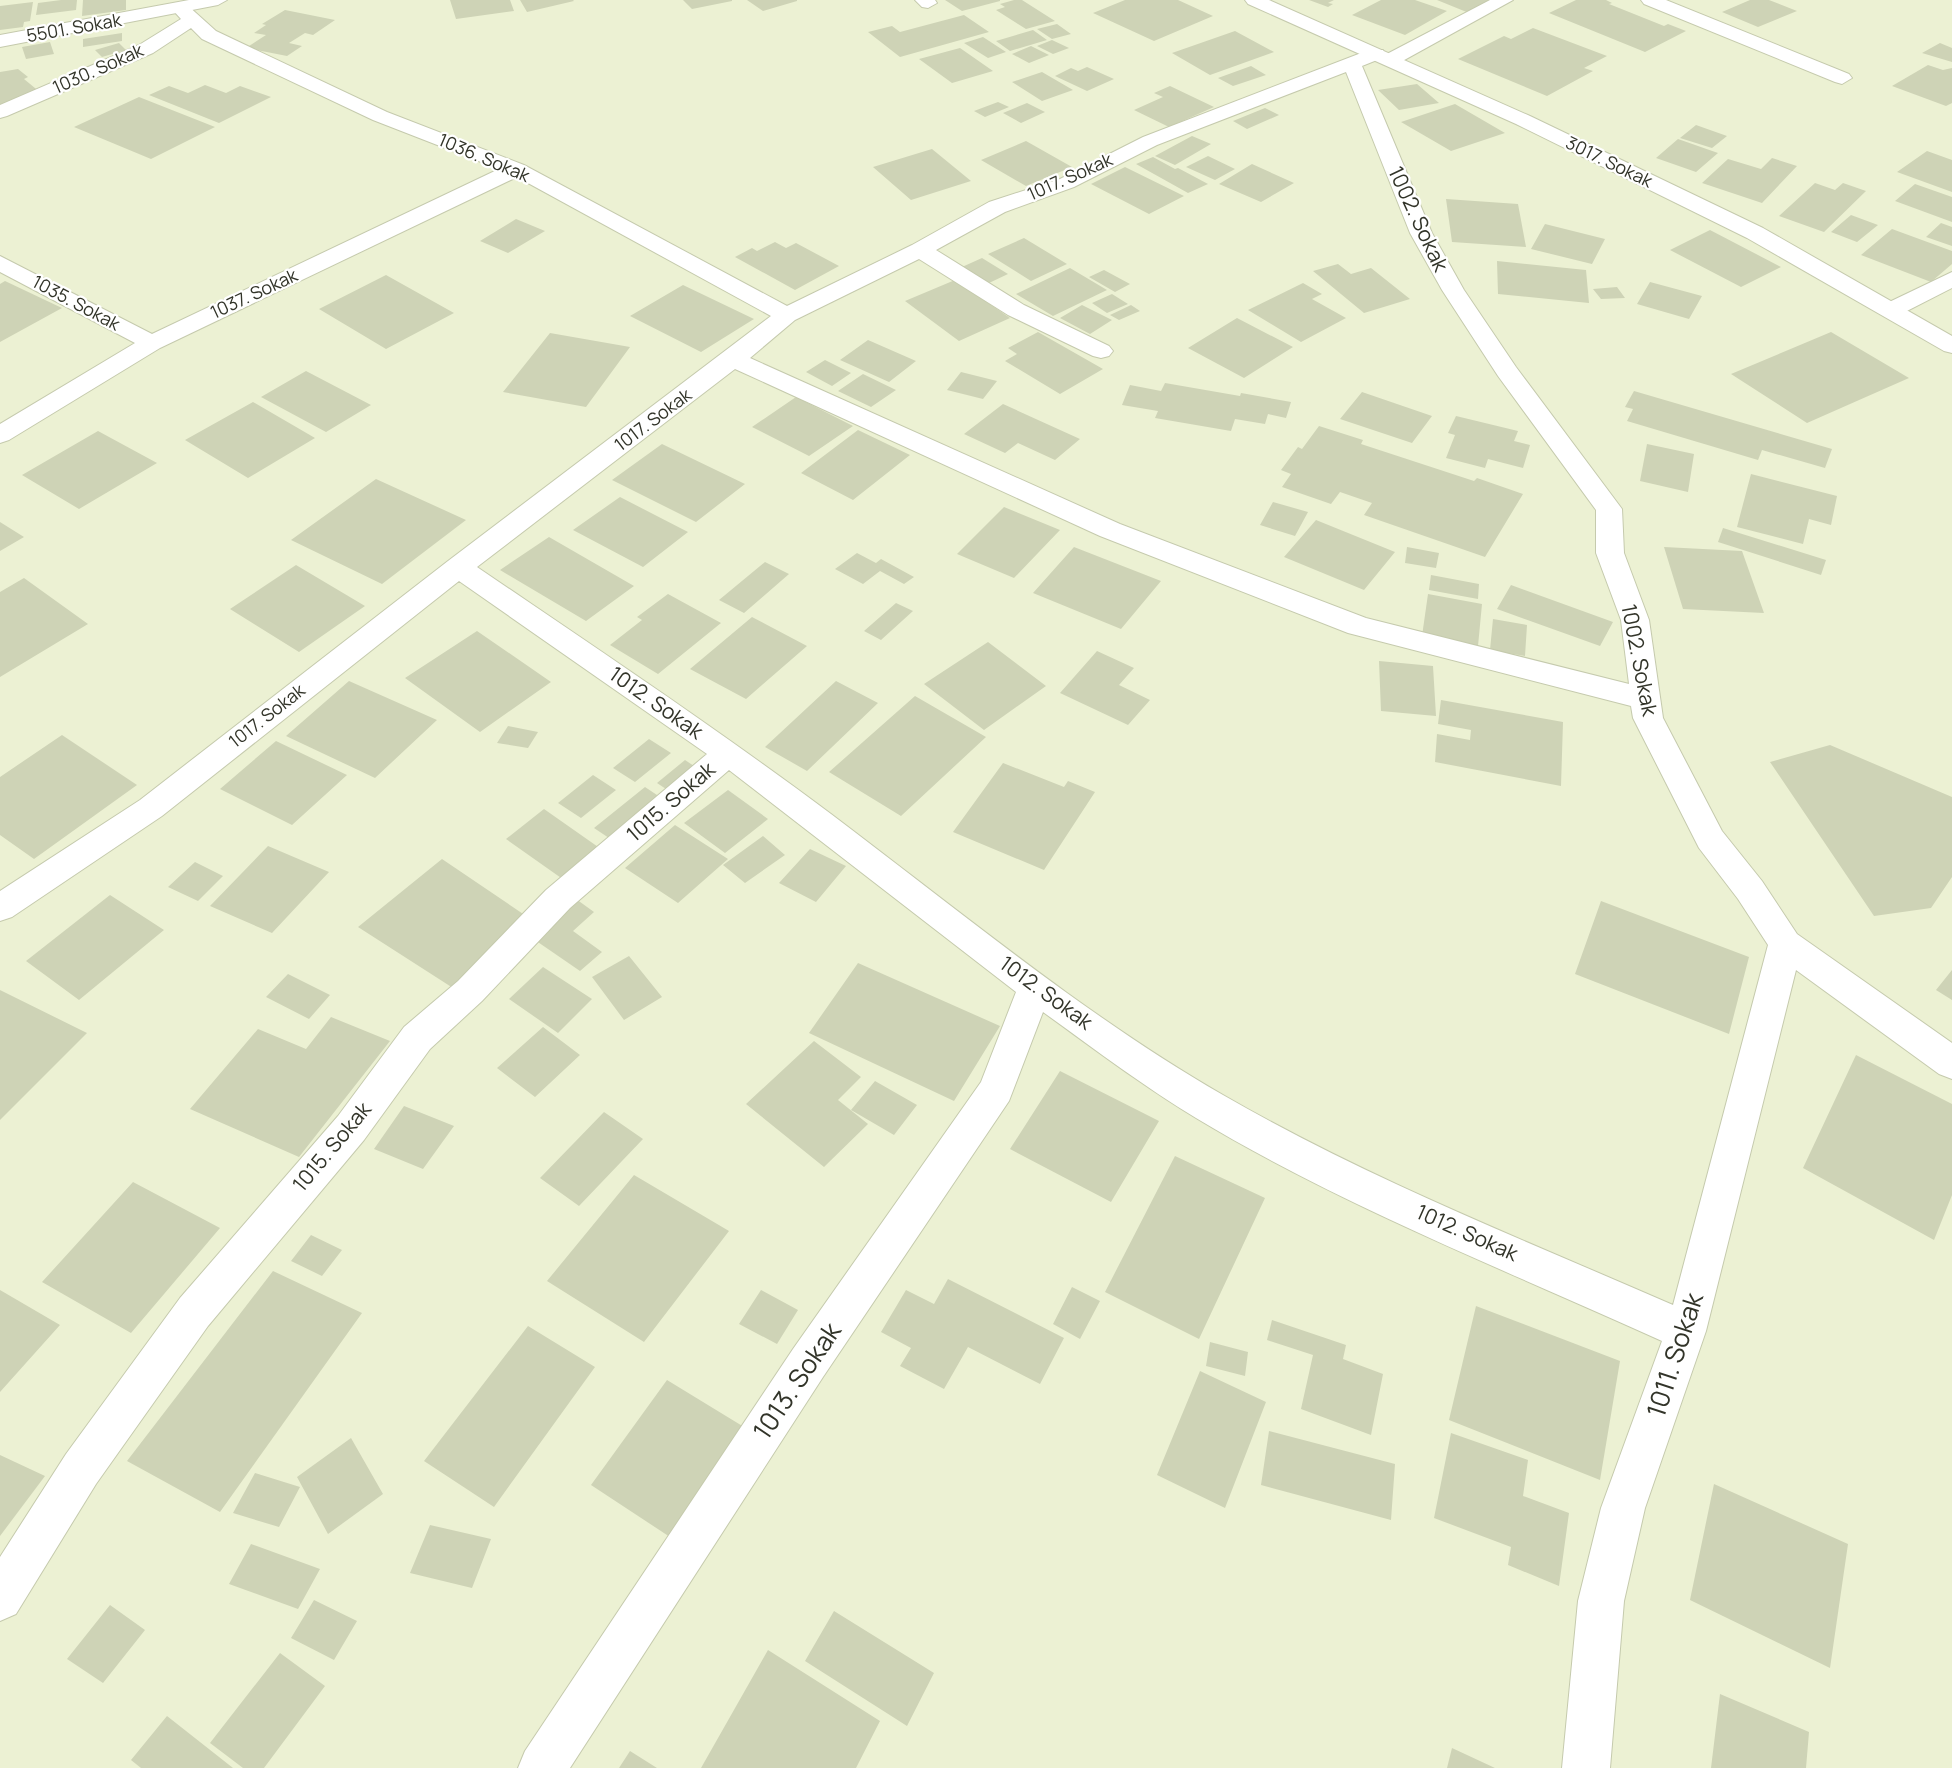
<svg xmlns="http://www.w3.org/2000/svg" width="1952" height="1768" viewBox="0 0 1952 1768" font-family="Manrope,sans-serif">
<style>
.building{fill:#ced3b6}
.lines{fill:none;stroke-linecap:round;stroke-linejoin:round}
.street-casing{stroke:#c5caad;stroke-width:2}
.secondary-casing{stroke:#c5caad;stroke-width:2}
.street{fill:#fff;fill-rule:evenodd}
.secondary{fill:#fff;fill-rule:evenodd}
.labels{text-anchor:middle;stroke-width:4.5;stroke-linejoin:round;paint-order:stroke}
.far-street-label{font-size:18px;fill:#323429;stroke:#fff}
.street-label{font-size:21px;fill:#323429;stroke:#fff}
.near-street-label{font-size:26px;fill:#323429;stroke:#fff}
</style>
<rect width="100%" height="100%" fill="#ecf1d3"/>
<path class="building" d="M61,0H77L76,10L36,15L38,3Z
M83,0H126V10L82,16Z
M450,0H510L514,11L456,19Z
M520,0H573L574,1L527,12Z
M683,0H732V1L692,9Z
M747,0H797V1L763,11Z
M945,0H1000V1L962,11Z
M1014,0H1022L1055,21L1026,29L996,10L1005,7L1000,4Z
M1125,0H1178L1213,16L1154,41L1093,13Z
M1309,0H1334L1328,3L1333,4L1328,7Z
M1381,0H1415L1447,11L1405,35L1352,15Z
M1437,0H1497L1469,13Z
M1576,0H1606L1612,3L1609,4L1664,26L1668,24L1686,31L1645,52L1549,13Z
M1750,0H1769L1797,11L1758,27L1722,12Z
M33,2L30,21L24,22L23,27L0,30V6Z
M285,10L335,20L313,35L305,33L289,43L302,46L287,56L246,48L266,35L254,33L266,25L262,24Z
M964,15L989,32L900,57L868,32L892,26L900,32Z
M1057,24L1071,34L1052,39L1037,29Z
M1533,28L1607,56L1584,68L1593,71L1547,96L1458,59L1504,36L1511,39Z
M1033,30L1047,40L1010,51L996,41Z
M1235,31L1274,52L1210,75L1172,53Z
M122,33V41L83,47V39Z
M983,37L1006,52L988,58L964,43Z
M1052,40L1069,48L1053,54L1037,46Z
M50,42L54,54L26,59L22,47Z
M119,43L126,50L102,57L95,50Z
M1940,43L1952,48V62L1922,53Z
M1031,46L1049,55L1029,63L1012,54Z
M960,48L993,71L952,83L919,59Z
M1928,65L1943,70L1952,68V103L1946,106L1892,86Z
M1251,66L1266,75L1233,86L1218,78Z
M1087,67L1114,79L1087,91L1055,76L1071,68L1078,71Z
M18,69L28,77L24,79L41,93L0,106V72Z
M1042,72L1073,90L1042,101L1012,82Z
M1417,84L1439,103L1399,110L1378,90Z
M205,85L226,93L240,86L271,97L219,123L149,95L169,86L188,93Z
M1170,86L1214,107L1169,127L1134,110L1163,97L1154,93Z
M139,97L215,127L151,159L74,127Z
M998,102L1009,107L985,117L974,111Z
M1027,103L1045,112L1021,123L1003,113Z
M1455,104L1505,133L1451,151L1401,122Z
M1265,108L1279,115L1247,129L1233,121Z
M1696,125L1727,136L1712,148L1680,138Z
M1192,136L1211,144L1175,165L1155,156Z
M1678,139L1718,153L1696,172L1656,158Z
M1026,141L1072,167L1026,186L981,160Z
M932,149L971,181L911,200L873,167Z
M1927,151L1952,160V192L1897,172Z
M1208,156L1235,169L1215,180L1186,167Z
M1153,157L1175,169L1178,168L1208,184L1188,193L1136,164Z
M1772,158L1797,166L1762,203L1702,183L1728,159L1761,169Z
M1252,164L1294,183L1261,202L1219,184Z
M1125,167L1184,196L1149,214L1091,184Z
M1815,183L1835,190L1843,183L1866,191L1824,232L1779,216Z
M1915,184L1952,197V222L1895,201Z
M1446,199L1518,204L1526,247L1452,242Z
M1851,215L1878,225L1857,242L1831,232Z
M516,219L545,231L508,253L480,241Z
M1941,223L1952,227V246L1926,237Z
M1545,224L1605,239L1592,264L1531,249Z
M1892,229L1952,251V264L1931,282L1861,255Z
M1710,230L1781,267L1741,287L1670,250Z
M1024,238L1067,264L1031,281L988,254Z
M775,242L786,248L796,243L839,266L795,290L735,257L752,248L757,251Z
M982,258L1008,274L989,283L962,267Z
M1497,261L1586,270L1589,303L1498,294Z
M1338,264L1351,274L1371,268L1410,299L1364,313L1313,271Z
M1070,268L1107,290L1053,316L1016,294Z
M1104,270L1130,284L1115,292L1089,277Z
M386,275L454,313L386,349L319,309Z
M955,280L1010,318L959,341L905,301Z
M5,281L62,308L0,342V284Z
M1650,282L1702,296L1689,319L1637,304Z
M1303,283L1322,294L1312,299L1346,318L1301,342L1248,310Z
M683,285L754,319L701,352L630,316Z
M1617,287L1625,298L1601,299L1593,289Z
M1112,294L1128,304L1107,313L1092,303Z
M1082,305L1112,320L1090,334L1060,318Z
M1131,305L1140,311L1119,320L1110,315Z
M1237,318L1293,347L1244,378L1188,348Z
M1038,332L1103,369L1060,394L1005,361L1017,354L1008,348Z
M1831,332L1909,378L1807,423L1731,374Z
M550,333L630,347L586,407L503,392Z
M868,340L916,361L889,382L840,360Z
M825,360L851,373L832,386L806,372Z
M306,371L371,405L326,432L261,397Z
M961,372L997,381L983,399L947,390Z
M863,374L896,390L871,407L838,391Z
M1165,383L1240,396L1241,393L1291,402L1286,418L1268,414L1265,424L1235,419L1231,431L1155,418L1158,411L1122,405L1130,385L1161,391Z
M1634,391L1832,449L1825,468L1762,450L1758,460L1627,421L1633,409L1625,407Z
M1362,392L1432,416L1412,443L1340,419Z
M796,397L853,426L809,456L752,427Z
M253,402L315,438L248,478L185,440Z
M1003,404L1080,439L1055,460L1018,443L1005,453L964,434Z
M1456,416L1518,431L1514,441L1530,445L1523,468L1488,459L1485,468L1446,458L1455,435L1448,433Z
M1319,426L1363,440L1361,444L1474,481L1477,478L1523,494L1485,557L1364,515L1372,503L1340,492L1331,504L1282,487L1291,474L1281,470L1298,447L1302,449Z
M858,430L910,455L853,500L801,473Z
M98,431L157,463L79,509L22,475Z
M662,444L745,484L696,522L612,480Z
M1647,444L1694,454L1688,492L1640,481Z
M1751,474L1837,496L1831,525L1809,519L1803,544L1737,527Z
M376,479L466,520L382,584L291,540Z
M620,497L688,532L643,567L573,530Z
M1273,502L1308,512L1295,536L1260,525Z
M1004,507L1060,530L1014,578L957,554Z
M1316,520L1395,552L1364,590L1284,557Z
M0,522L24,537L0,551Z
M1723,528L1826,560L1821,575L1718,542Z
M549,537L634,586L586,621L500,570Z
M1074,547L1161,581L1121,629L1033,593Z
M1407,547L1439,553L1436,568L1405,563Z
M1664,547L1742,551L1764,613L1683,609Z
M857,553L876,563L881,559L914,577L904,584L880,571L863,584L835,569Z
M765,562L789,574L744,613L719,600Z
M296,565L365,606L299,652L230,609Z
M1431,575L1479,584L1478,599L1429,590Z
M24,578L88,624L0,677V592Z
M1511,585L1613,622L1600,646L1497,609Z
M668,594L721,623L658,674L610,645L642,620L637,617Z
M1428,594L1482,604L1478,646L1422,636Z
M896,603L913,611L881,640L864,631Z
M752,617L807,646L746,699L690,669Z
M1493,619L1527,625L1525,656L1490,650Z
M477,631L551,682L480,732L405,678Z
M988,642L1046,686L984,730L924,684Z
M1097,651L1134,668L1119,685L1150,700L1128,725L1060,693Z
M1379,661L1433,666L1436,716L1381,711Z
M349,681L437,720L375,778L286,736Z
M836,681L878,703L807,771L765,747Z
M915,696L986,737L901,816L829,772Z
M1441,700L1563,722L1561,786L1435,762L1437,734L1470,740L1471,730L1438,724Z
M508,726L538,732L528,748L497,743Z
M62,735L137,785L34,859L0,835V777Z
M649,739L671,753L635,782L613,768Z
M276,741L347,775L292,825L220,789Z
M1830,745L1952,797V877L1931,908L1874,916L1770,762Z
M685,760L703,772L675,795L657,783Z
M1003,763L1064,787L1068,781L1095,792L1044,870L953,832Z
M593,775L616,790L581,818L558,803Z
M645,787L666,801L615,842L594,828Z
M728,790L768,819L725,853L684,823Z
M544,809L601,849L564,880L506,839Z
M675,825L728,859L678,903L625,868Z
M763,836L785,855L745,883L723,865Z
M268,846L329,872L272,933L210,906Z
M810,849L846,866L816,902L779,883Z
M442,859L532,920L453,988L358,927Z
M195,862L223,876L198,901L168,887Z
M110,895L164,930L79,1000L26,961Z
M576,899L594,912L573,931L602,952L580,971L532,938Z
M1601,901L1749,957L1729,1034L1575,974Z
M629,956L662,997L624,1020L592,977Z
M858,963L1000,1026L954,1101L809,1033Z
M543,967L592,999L558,1033L509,999Z
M1952,970V1000L1936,990Z
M288,974L330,995L309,1019L266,997Z
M0,990L87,1033L0,1120Z
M331,1017L390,1041L299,1157L190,1109L258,1029L306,1049Z
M543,1027L580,1055L535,1097L497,1068Z
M814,1041L861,1077L838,1100L868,1124L824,1167L746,1104Z
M1856,1055L1952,1104V1195L1934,1240L1803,1168Z
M1060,1071L1159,1121L1111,1202L1010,1149Z
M875,1081L917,1105L894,1135L851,1110Z
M404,1106L454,1126L423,1169L374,1149Z
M604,1112L643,1139L579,1206L540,1178Z
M1175,1156L1265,1198L1199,1339L1105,1292Z
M634,1175L729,1231L644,1342L547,1281Z
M133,1182L220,1228L131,1333L42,1282Z
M311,1235L342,1250L322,1276L291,1261Z
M273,1271L362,1313L220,1512L127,1461Z
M948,1279L1064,1338L1040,1384L968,1347L944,1389L900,1366L911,1348L881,1332L906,1290L934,1304Z
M1072,1287L1100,1301L1080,1339L1053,1324Z
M0,1290L60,1325L0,1392Z
M761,1290L798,1310L777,1344L739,1324Z
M1476,1306L1620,1361L1600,1480L1449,1420Z
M1272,1320L1346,1345L1343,1359L1383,1374L1371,1435L1301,1409L1313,1355L1267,1340Z
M528,1326L595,1367L494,1507L424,1461Z
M1210,1342L1248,1352L1245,1376L1206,1366Z
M1200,1371L1266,1402L1225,1508L1157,1475Z
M667,1380L744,1427L670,1537L591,1485Z
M1269,1431L1395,1464L1391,1520L1261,1485Z
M1451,1433L1528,1460L1523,1496L1569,1513L1559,1586L1508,1565L1511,1547L1434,1518Z
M351,1438L383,1494L328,1534L297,1477Z
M0,1455L45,1476L0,1536Z
M255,1473L300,1487L279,1527L233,1513Z
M1714,1484L1848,1544L1830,1668L1690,1600Z
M430,1525L491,1539L472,1588L410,1573Z
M251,1544L320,1569L298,1609L229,1584Z
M314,1600L357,1621L334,1660L291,1638Z
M110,1605L145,1630L103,1683L67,1659Z
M834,1611L934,1673L907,1726L805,1661Z
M768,1650L880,1721L856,1768H701Z
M280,1653L325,1686L264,1768H243L210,1743Z
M1720,1694L1809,1732L1806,1768H1711Z
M167,1716L233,1768H141L131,1760Z
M1452,1748L1495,1768H1447Z
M630,1751L657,1768H619Z"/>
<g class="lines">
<g class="street-casing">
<path id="street" d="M915,0H935L937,3L928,8L922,7Z
M1490,0H1513L1397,64H1383L1382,58L1362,66L1432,233L1464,290L1516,367L1622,509L1624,553L1649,620L1663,718L1722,831L1762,881L1797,934L1952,1043V1079L1939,1074L1796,970L1706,1331L1645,1508L1624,1601L1610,1768H1562L1578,1601L1601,1508L1662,1341C1508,1271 1340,1205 1196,1118C1143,1086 1093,1048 1043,1012L1009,1101L823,1377L570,1768H518L525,1751L793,1349L981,1082L1016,992L729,770L570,908L482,1001L430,1049L364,1140L208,1326L96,1484L16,1614L0,1621V1557L66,1454L180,1298L338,1116L404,1027L458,981L546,890L707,754L459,581L162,816L12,917L0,921V891L140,800L448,561L771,316L517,177L160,348L9,440L0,443V424L135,343L0,272V256L152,334L499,169L373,120L202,39L191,28L153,53L7,116L0,118V105L139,45L181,19L171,8L174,4H186L216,31L387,112L524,165L787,306L912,245L989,202L1060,179L1143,137L1369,50H1383L1385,55ZM1346,72L1410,233L1442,290L1498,376L1596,510V553L1621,620L1629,684L1366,618L1120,524L750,358L795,320L919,259L1008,315L1093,356L1101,358L1109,356L1113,351L1109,346L1024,305L936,250L1005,212L1074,187L1157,145ZM735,369L1100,536L1348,633L1631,706L1633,718L1699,848L1738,899L1768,945L1673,1305C1522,1239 1366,1178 1223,1095C1087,1017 957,909 831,814C716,728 596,648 477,567Z
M1641,0H1666L1849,74L1852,78L1842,84L1835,82L1644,4Z
M1952,272V288L1899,315H1883L1879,310L1883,305Z"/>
</g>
<g class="secondary-casing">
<path id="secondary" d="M189,0H227L218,5L0,47V35Z
M1245,0H1269L1530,116L1763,228L1952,336V353L1944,351L1747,238L1516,124L1248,4Z"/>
</g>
<use href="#street" class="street"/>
<use href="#secondary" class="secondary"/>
</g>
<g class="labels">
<g class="far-street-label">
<text transform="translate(74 28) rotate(-10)" y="6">5501. Sokak</text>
<text transform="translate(98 69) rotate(-24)" y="6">1030. Sokak</text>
<text transform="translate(484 158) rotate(23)" y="6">1036. Sokak</text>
<text transform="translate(1609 162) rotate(26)" y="6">3017. Sokak</text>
<text transform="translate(1070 177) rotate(-24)" y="6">1017. Sokak</text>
<text transform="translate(254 294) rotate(-25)" y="6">1037. Sokak</text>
<text transform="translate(76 303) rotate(28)" y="6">1035. Sokak</text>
<text transform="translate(653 420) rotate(-37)" y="6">1017. Sokak</text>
<text transform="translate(267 716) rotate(-38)" y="6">1017. Sokak</text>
</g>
<g class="street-label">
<text transform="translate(1418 219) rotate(65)" y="7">1002. Sokak</text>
<text transform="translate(1639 660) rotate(79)" y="7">1002. Sokak</text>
<text transform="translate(656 703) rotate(35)" y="7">1012. Sokak</text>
<text transform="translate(671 802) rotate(-41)" y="7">1015. Sokak</text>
<text transform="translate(1046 993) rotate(36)" y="7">1012. Sokak</text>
<text transform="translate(332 1147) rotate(-50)" y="7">1015. Sokak</text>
<text transform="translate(1467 1233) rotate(24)" y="7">1012. Sokak</text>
</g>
<g class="near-street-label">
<text transform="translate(1675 1355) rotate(-72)" y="9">1011. Sokak</text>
<text transform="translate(797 1381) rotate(-56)" y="9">1013. Sokak</text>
</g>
</g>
</svg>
